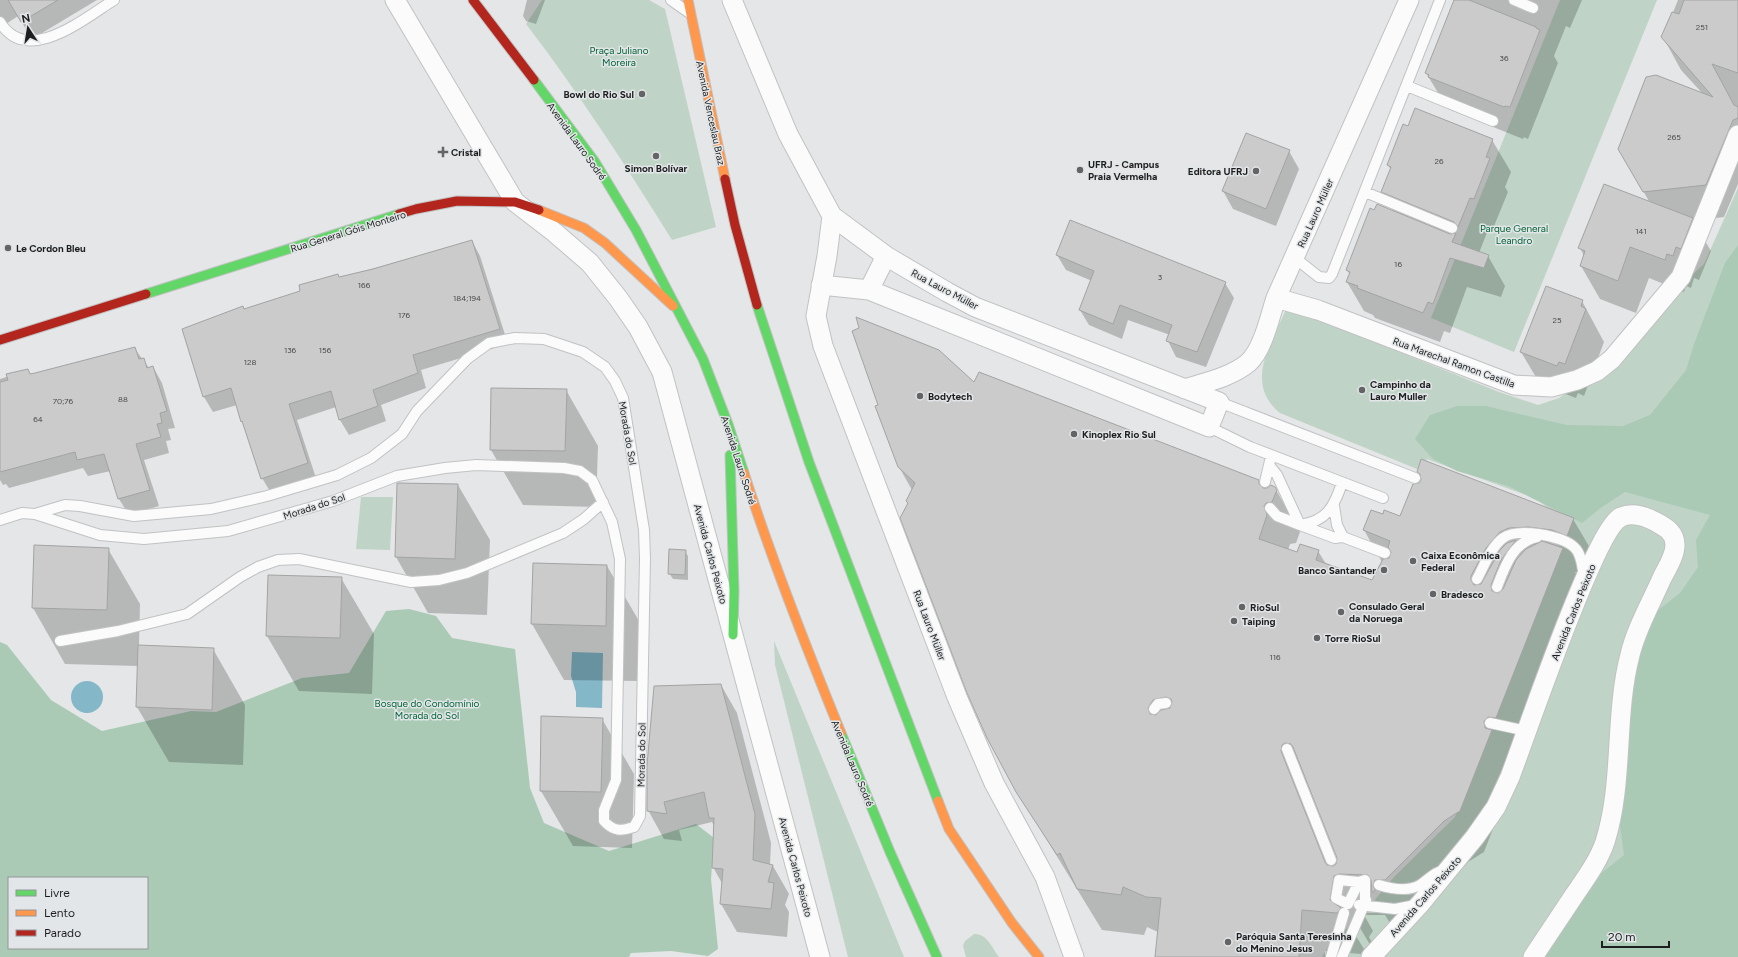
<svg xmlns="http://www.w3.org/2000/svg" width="1738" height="957" viewBox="0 0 1738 957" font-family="Figtree,sans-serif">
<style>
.green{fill:#bfd4c6}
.forest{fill:#aacab6;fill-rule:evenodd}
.water{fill:#84b7c8}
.shadow{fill:#0003;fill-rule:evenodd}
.building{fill:#cbcbcc;stroke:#a3a3a3;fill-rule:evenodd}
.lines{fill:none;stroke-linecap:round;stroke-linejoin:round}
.lane-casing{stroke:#c1c2c3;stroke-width:12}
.street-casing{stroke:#c1c2c3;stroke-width:21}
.fast-casing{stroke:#c1c2c3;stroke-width:11}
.slow-casing{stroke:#c1c2c3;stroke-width:11}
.jam-casing{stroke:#c1c2c3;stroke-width:11}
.lane{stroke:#fbfbfb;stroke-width:10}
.street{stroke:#fbfbfb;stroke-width:19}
.fast{stroke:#63d668;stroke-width:9}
.slow{stroke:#ff974d;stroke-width:9}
.jam{stroke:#b3261e;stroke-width:9}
.poi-dot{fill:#636465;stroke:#e3e6e8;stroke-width:1.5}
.labels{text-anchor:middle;stroke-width:3;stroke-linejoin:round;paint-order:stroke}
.number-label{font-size:8px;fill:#48494a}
.park-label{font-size:10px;fill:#006336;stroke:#e3e6e8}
.poi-label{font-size:10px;font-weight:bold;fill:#1d1e1f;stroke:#e3e6e8;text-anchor:start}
.street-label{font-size:10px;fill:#1d1e1f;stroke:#e3e6e8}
</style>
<rect width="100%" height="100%" fill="#e4e6e7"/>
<path class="green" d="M542,0H649L665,9L716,227L672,240C626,166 579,93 526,24Z
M1560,0H1657L1514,352L1431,318Z
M1738,188V957H1322L1332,939L1357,921L1394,877L1455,817L1565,531L1563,520L1540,502L1526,495L1427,459L1422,471L1280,413C1243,382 1272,343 1287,307L1499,392L1538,405L1559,398L1580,382L1636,326L1704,264Z
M361,497H393L390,550L356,549Z
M774,641L904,957H848L775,665Z
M974,934C987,933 992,948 999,957H966L963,946L965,941Z"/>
<path class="forest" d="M1738,245V957H1531L1579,891L1624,855L1617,803L1632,662L1657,611L1680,593L1698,567L1696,540L1710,515L1625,492L1602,507L1582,523L1508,486L1457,471L1433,459L1415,439L1430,415L1457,406H1486L1567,425L1623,426L1650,415L1686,370L1694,344L1725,263Z
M409,609L436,616L452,638L515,649L530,788L544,823L609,851L696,824L714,838L711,879L718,949L708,956L671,951L631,953L629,957H0V642L7,645L51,700L102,731L191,711L216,712L302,678L349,673L386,611ZM9,878H147V948H9Z"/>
<path class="water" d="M572,652L603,653L602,708L576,707V692L571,676Z
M71 697a16 16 0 1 1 32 0a16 16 0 1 1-32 0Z"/>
<path class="shadow" d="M0,0H97L32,39L18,16L0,28Z
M527,0H545L536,24L526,21L523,16Z
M1455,0H1582L1570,28L1566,26L1554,56L1558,63L1528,139L1524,137L1523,139L1448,109L1426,73Z
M1678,0H1738V184L1724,217L1693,221L1711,251L1699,280L1694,278L1691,288L1686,286L1684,292L1649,278L1636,313L1600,299L1581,266L1584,256L1580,248L1650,203L1638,182L1703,94L1681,70L1663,37Z
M1492,140L1511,172L1505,187L1508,192L1492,231L1488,230L1479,253L1488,256L1505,286L1501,297L1467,287L1450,333L1444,331L1440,342L1375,318L1373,315L1364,311L1347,282L1350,275L1347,270L1375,211L1394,212L1383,192L1391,170L1388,165Z
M1289,151L1299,169L1276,226L1233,209L1223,191Z
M472,241L480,256L508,344L421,370L426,388L381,405L386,421L349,435L340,420L336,407L297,420L316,478L271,493L262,478L237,405L213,412L204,397L244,310L339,278Z
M1057,255L1225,283L1234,298L1206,367L1176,357L1168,341L1170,335L1128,320L1122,339L1089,325L1080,310L1092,281L1066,270Z
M1582,301L1604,342L1584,396L1578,393L1576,398L1540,384L1521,352Z
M135,349L149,368L153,367L162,383L175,428L168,429L171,440L166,441L169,453L144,460L159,506L129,515L119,499L111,471L88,476L83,468L9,488L6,484L3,485L0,480V379L28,370L30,375Z
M974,384L1258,481L1263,489L1275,488L1300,532L1296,543L1290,544L1288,550L1298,554L1318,551L1326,564L1372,581L1382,562L1364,530L1383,516L1401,517L1422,478L1418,472L1573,519L1597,560L1591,576L1575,572L1586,590L1484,852L1468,862L1396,933L1385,915H1364L1373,931L1369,937L1378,953L1376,955L1356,921L1354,933L1364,949L1361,954L1325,951V957H1156L1158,932L1147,927L1144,935L1102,930L1017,791L907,501L912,490L899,467ZM1308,784L1338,857L1337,864L1333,867L1304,793L1305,787Z
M566,390L598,446L596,507L523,505L491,450Z
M458,485L490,540L487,615L428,613L396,557Z
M35,546L108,549L140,604L139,646L213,649L245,705L243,765L169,762L137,707L138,666L65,664L33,608Z
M685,551L688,556V580L673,579L669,573Z
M607,566L639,621L637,681L564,680L532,624Z
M341,578L374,634L372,694L299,691L267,636Z
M721,685L737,713L771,843L770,865L773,866L789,894L785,905L789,912L787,937L737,932L721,904L723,885L713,867L714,826L712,822L679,830L682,841L664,839L648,810Z
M602,719L634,774L632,848L573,846L541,791Z"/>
<path class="building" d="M8,0H58L21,22Z
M1454,0H1469L1536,27V28L1540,30L1510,107L1505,106L1504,107L1428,77L1429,75L1425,73Z
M1684,0H1738V73L1712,64L1734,105L1738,107V118L1733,120L1706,185L1643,192L1618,149L1646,77L1656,75L1713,97L1661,37L1672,12L1679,14Z
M1415,108L1493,139L1486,157L1490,158L1474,199L1470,198L1458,227L1454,222L1381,192L1391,167L1387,165L1403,124L1408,126Z
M1246,133L1290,150L1266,209L1222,191Z
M1604,184L1693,218L1681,249L1676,247L1673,256L1667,254L1665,260L1630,247L1618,281L1580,266L1585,251L1578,248Z
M1377,204L1450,234L1456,233L1452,242L1489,255L1484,268L1450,258L1433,304L1428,302L1423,313L1357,288L1358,286L1346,282L1350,272L1346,270L1370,208L1374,210Z
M1070,220L1226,282L1197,352L1166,341L1172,325L1120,305L1113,324L1079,310L1094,271L1056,255Z
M472,240L500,329L413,355L418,373L373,390L378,406L339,420L331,391L289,404L308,463L261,479L242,421L241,422L231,388L203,397L182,329L243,306L244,309L300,291L299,285L338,274L339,277L373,269Z
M1546,286L1583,300L1581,306L1586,309L1565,364L1559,362L1557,366L1520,352Z
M856,317L939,350L974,382L979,372L1259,480V484L1263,488H1267L1271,485L1275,487L1277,490L1272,502L1266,503L1264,506L1267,515L1259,539L1297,552L1300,544L1319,550L1316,560L1372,580L1383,559L1389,558L1391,552L1388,547L1390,541L1363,530L1371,510L1383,514L1384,510L1400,516L1413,484L1419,483L1421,480L1420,474L1417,472L1421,459L1574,518L1567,536L1552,530L1529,527L1509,528L1500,532L1486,548L1471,576V580L1474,585L1481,584L1500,550L1507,543L1516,540L1501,560L1491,585L1492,591L1498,593L1503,589L1516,560L1526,549L1542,541L1563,548L1496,718L1488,717L1484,721L1485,728L1492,730L1460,811L1444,821L1385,880H1375L1373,886L1375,890L1372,893L1371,880L1368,875L1339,874L1334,876L1330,900L1341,908L1337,913L1302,910L1299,957H1155L1161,898L1146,897L1123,887L1121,895L1077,889L1060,853L1057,855L1016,792L987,738L967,693L900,518L908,503L906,501L915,483L898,467L875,406L878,405L852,331L859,328ZM1166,697L1171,699L1172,702L1170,708L1161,710L1156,715L1150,714L1148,708L1153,700ZM1285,743L1291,744L1293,747L1337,858L1336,864L1333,866L1327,865L1325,862L1281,751L1282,745Z
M135,347L139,359L144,358L147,368L153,366L167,411L160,413L162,423L157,424L161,437L136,444L150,490L118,499L104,454L77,460L75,452L0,472V382L8,380L6,374L28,369L30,374L35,373Z
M491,388L567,389L565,451L490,450Z
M397,483L458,484L455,559L395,557Z
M34,545L109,548L107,610L32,608Z
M669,549L686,550L685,575L668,574Z
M533,563L607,565L606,626L531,624Z
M268,575L342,577L340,638L266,636Z
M138,645L214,648L212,710L136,707Z
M721,684L755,814L753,860L773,865L768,882L774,883L771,909L720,904L723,869L712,868L714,818H709L704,792L664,802L667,814L647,811V765L654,686Z
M541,716L603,718L601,792L540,791Z"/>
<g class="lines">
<g class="lane-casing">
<path id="lane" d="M671,0L688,12
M1514,0L1533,8
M0,22C27,67 85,18 114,0
M1407,86L1493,121
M1365,192L1452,228
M1295,258L1319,277L1329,278L1332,274L1440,0
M1219,402L1415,478
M1209,427L1250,447L1383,498
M1271,456L1269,465L1277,475L1300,525
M1265,482L1269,465
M1334,506L1337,525L1343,537
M1270,508L1277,516L1300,525L1335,538L1343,537L1385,553
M0,520L22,513L35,514L100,535L144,539L228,531L333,501L397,476L445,468L476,465L564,468L580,471L592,480L612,522L620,559L616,780L604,810V821C614,832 621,831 634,827L640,816L645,559L644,530L623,398L615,381L605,367L583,352L544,339L515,338L489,343L467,359L417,411L402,434L371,458L337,475L267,496L211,509L134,516L80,506L65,505L35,514
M1300,525C1327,521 1334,507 1342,483
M1477,579C1484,566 1491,547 1503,538C1518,527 1562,536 1574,547C1582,554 1582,567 1584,576
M1497,587C1505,566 1513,542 1537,537
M60,641L118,631L187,614L240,577L258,567L278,560L299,559L411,582L439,580L467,573L563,533L584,519L603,502
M1154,709L1158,704L1166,703
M1490,723L1527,731
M1287,749L1331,860
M1359,882L1348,904L1336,898L1339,880L1359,882L1365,880V906
M1379,885C1392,889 1408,892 1420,885C1427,881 1433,873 1441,871
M1359,905L1395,909L1416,905
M1331,957L1344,913
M1342,957L1366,900"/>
</g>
<g class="street-casing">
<path id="street" d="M395,0L515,202L554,232L590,263L618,298L638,327L662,372L820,957
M732,0L788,134L832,216L886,256L947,292L975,307L1219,402L1209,427L869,290L821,285
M832,216L827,256L816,316L823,346L957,697L994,783L1045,877L1074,957
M869,290L886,256
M1276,298L1318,310L1514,385L1551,387L1577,380L1597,371L1612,359L1681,277L1738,135
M1185,389C1206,382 1231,377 1248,363C1263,350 1270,316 1276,298L1409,0
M1371,957L1420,904L1475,837L1496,807L1510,777C1525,738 1595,529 1621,517C1633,512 1645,516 1656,522C1665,527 1675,532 1675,545C1675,556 1667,568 1662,578C1651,603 1636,629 1630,655C1614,716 1624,782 1605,842C1599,860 1586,878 1575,894C1561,915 1547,936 1533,957"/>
</g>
<g class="fast-casing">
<path id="fast" d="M534,80L595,162L636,230L703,359L728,424L744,473
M146,294L399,214
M757,305L809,462L938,801
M730,455L734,591L733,635
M841,733L890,852L937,957"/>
</g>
<g class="slow-casing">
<path id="slow" d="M688,0L725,179
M539,210L584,228L605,243L673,306
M744,473C772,561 806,647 841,733
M938,801L949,829L1012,923L1039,957"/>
</g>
<g class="jam-casing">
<path id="jam" d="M473,0L534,80
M725,179L735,225L757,305
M399,214L416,209L457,201L515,202L539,210
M0,340L146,294"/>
</g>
<use href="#lane" class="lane"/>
<use href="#street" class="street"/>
<use href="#fast" class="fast"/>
<use href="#slow" class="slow"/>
<use href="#jam" class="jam"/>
</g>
<g class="poi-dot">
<circle cx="642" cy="94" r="4"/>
<path d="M441 146h4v4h4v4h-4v4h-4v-4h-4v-4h4z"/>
<circle cx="656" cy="156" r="4"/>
<circle cx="1080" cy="170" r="4"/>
<circle cx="1256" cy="171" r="4"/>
<circle cx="8" cy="248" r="4"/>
<circle cx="1362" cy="390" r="4"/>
<circle cx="920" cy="396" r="4"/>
<circle cx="1074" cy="434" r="4"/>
<circle cx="1413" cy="561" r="4"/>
<circle cx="1384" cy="570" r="4"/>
<circle cx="1433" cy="594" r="4"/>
<circle cx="1242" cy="607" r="4"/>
<circle cx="1341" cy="612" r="4"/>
<circle cx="1234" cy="621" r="4"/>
<circle cx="1317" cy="638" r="4"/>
<circle cx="1228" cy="942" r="4"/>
</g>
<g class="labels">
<g class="number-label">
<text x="1702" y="30">251</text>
<text x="1504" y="61">36</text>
<text x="1674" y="140">265</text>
<text x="1439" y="164">26</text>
<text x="1641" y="234">141</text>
<text x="1398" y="267">16</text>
<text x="1160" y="280">3</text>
<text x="364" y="288">166</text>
<text x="467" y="301">184;194</text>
<text x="404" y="318">176</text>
<text x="1557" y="323">25</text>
<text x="290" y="353">136</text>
<text x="325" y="353">156</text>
<text x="250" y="365">128</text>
<text x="123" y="402">88</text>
<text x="63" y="404">70;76</text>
<text x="38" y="422">64</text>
<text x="1275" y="660">116</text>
</g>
<g class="park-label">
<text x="619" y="54">Praça Juliano<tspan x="619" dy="12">Moreira</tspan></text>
<text x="1514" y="232">Parque General<tspan x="1514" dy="12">Leandro</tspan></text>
<text x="427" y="707">Bosque do Condomínio<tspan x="427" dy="12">Morada do Sol</tspan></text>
</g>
<g class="poi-label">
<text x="634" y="98" text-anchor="end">Bowl do Rio Sul</text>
<text x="451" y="156">Cristal</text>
<text x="1088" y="168">UFRJ - Campus<tspan x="1088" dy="12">Praia Vermelha</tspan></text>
<text x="656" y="172" text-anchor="middle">Simon Bolívar</text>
<text x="1248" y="175" text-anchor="end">Editora UFRJ</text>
<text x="16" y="252">Le Cordon Bleu</text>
<text x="1370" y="388">Campinho da<tspan x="1370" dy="12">Lauro Muller</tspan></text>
<text x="928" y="400">Bodytech</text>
<text x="1082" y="438">Kinoplex Rio Sul</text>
<text x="1421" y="559">Caixa Econômica<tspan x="1421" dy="12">Federal</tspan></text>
<text x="1376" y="574" text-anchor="end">Banco Santander</text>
<text x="1441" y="598">Bradesco</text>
<text x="1349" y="610">Consulado Geral<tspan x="1349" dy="12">da Noruega</tspan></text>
<text x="1250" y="611">RioSul</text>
<text x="1242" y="625">Taiping</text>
<text x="1325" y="642">Torre RioSul</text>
<text x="1236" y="940">Paróquia Santa Teresinha<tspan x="1236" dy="12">do Menino Jesus</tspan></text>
</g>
<g class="street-label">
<text transform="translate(711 113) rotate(78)" y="4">Avenida Venceslau Braz</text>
<text transform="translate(577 141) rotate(54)" y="4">Avenida Lauro Sodré</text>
<text transform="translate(1315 213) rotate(-66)" y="4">Rua Lauro Müller</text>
<text transform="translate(348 231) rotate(-17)" y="4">Rua General Góis Monteiro</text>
<text transform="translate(945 289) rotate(28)" y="4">Rua Lauro Müller</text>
<text transform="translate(1454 362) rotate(20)" y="4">Rua Marechal Ramon Castilla</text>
<text transform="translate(628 433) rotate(80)" y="4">Morada do Sol</text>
<text transform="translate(739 460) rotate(72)" y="4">Avenida Lauro Sodré</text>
<text transform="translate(314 506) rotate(-18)" y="4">Morada do Sol</text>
<text transform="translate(711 554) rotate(75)" y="4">Avenida Carlos Peixoto</text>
<text transform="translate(1573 612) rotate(-68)" y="4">Avenida Carlos Peixoto</text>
<text transform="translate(930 625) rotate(69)" y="4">Rua Lauro Müller</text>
<text transform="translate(641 755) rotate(-89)" y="4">Morada do Sol</text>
<text transform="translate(853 763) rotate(67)" y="4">Avenida Lauro Sodré</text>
<text transform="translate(796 867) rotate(75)" y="4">Avenida Carlos Peixoto</text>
<text transform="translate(1425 896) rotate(-49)" y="4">Avenida Carlos Peixoto</text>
</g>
</g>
<rect x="8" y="877" width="140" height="72" fill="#e3e6e8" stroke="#949698"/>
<rect x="16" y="890" width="20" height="6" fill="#63d668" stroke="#949698"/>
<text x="44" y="897" font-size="12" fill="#1d1e1f">Livre</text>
<rect x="16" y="910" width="20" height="6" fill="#ff974d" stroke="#949698"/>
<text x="44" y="917" font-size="12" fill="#1d1e1f">Lento</text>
<rect x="16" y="930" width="20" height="6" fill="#b3261e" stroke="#949698"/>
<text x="44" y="937" font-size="12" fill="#1d1e1f">Parado</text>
<g transform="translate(28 28) rotate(348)" stroke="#e3e6e8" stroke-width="3" paint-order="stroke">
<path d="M0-3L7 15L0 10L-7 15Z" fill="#1d1e1f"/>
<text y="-6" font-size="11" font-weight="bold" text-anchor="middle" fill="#1d1e1f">N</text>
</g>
<path d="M1602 941v6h67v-6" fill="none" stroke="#1d1e1f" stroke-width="2"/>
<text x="1608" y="941" font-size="12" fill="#1d1e1f" stroke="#e3e6e8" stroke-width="3" paint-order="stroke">20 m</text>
</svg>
